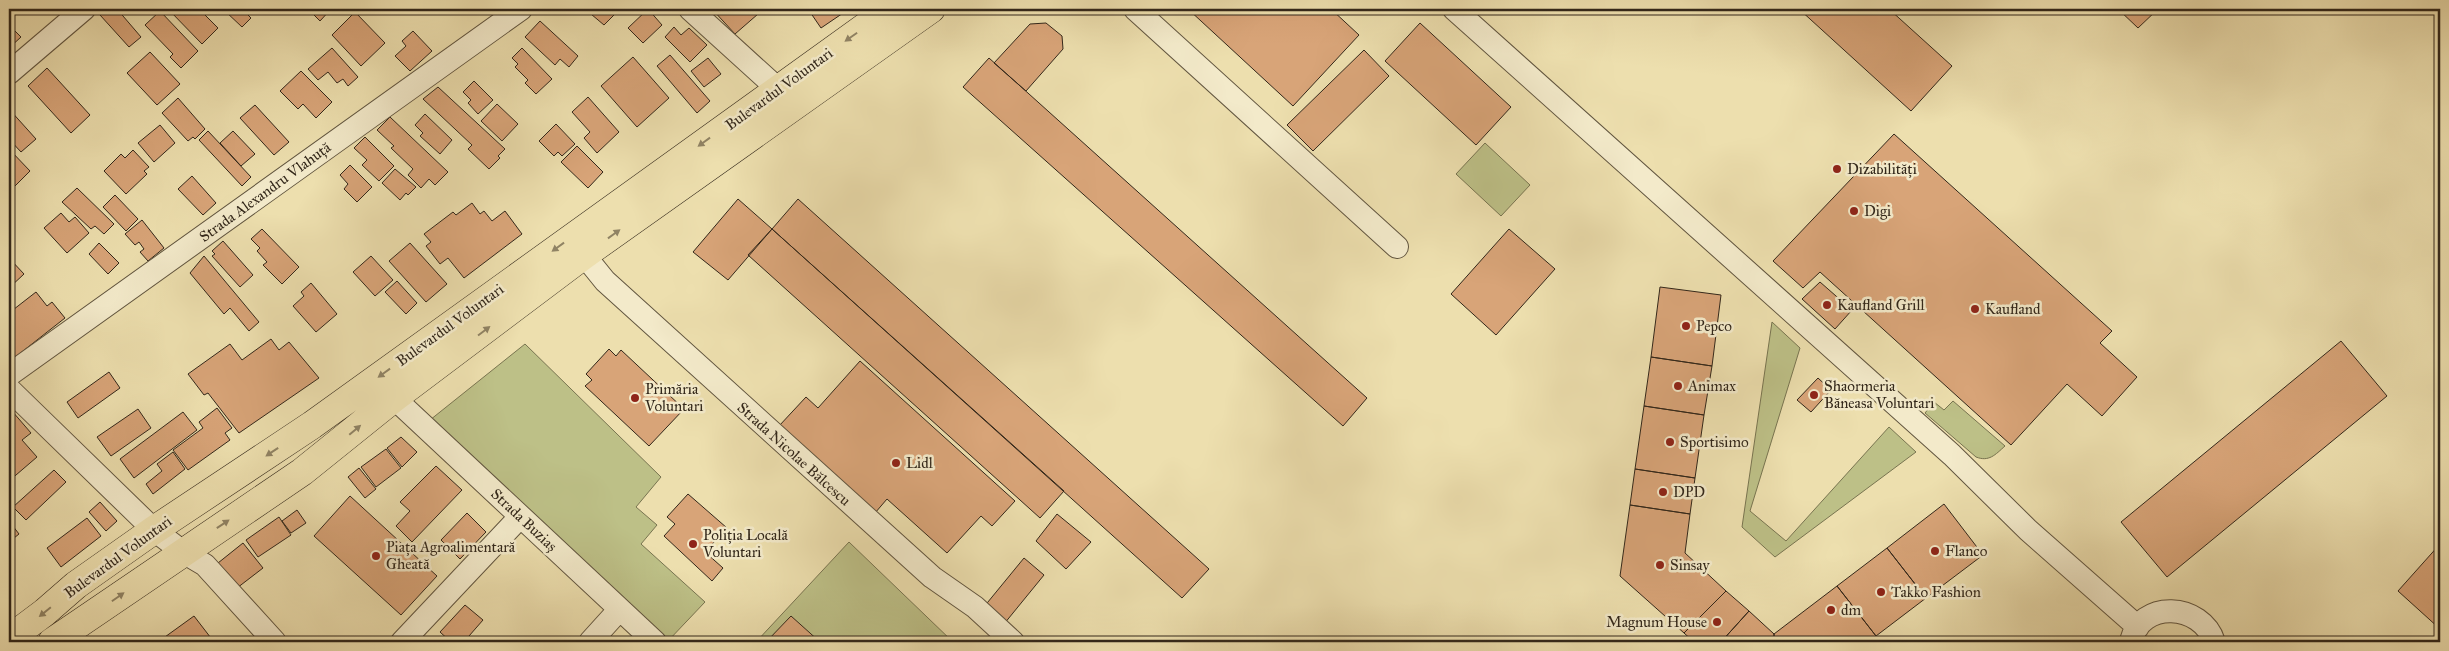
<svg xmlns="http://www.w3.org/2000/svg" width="2449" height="651" viewBox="0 0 2449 651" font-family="'IM FELL Great Primer',serif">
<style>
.green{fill:#bdc087;stroke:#787450}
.building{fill:#d8a478;stroke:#32271a}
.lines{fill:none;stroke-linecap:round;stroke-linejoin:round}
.minor-casing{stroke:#61553f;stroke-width:24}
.highway-casing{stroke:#32271a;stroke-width:29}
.minor{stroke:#f3eaca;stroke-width:22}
.highway{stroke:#eddfae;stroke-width:28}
.oneway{fill:#908364}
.poi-dot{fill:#8f2418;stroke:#f3eaca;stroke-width:2}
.labels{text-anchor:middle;stroke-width:5;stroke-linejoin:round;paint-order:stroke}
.street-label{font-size:15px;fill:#32271a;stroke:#f3eaca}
.poi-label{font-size:15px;fill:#32271a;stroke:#f3eaca;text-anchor:start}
</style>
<rect width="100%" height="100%" fill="#eddfae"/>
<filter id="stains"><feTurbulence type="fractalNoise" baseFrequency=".004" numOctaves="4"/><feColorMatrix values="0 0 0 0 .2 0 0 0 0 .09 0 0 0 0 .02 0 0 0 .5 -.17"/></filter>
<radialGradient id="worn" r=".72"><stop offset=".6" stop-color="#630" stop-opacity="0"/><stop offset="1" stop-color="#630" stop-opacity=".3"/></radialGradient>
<path class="green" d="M1485,143L1530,185L1501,216L1456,174Z
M1772,322L1800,348L1750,511L1786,541L1889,427L1916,452L1775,557L1742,527Z
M525,344L661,477L636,507L657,525L641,544L705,602L667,642H665L430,420Z
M1953,401L2005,446C1995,455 1989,462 1976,457L1925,413L1934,402L1944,410Z
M849,542L953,642H756Z"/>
<path class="building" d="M9,9H21L14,16Z
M107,9H117L141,37L129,47L100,15Z
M168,9H199L218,28L202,44Z
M228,9H242L251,18L242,27L225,11Z
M308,9H331L320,21Z
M585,9H609L614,15L604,25Z
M648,9L662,25L643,43L628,28Z
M712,9H754L758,14L735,34Z
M808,9H849L821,28Z
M1188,9H1331L1359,35L1293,106Z
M1799,9H1889L1952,66L1911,111Z
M2118,9H2158L2138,28Z
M160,11L198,51L181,68L170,57L173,54L145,25Z
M355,12L385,43L361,66L332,35Z
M540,21L578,56L569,67L560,59L555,65L525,37Z
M1046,23L1062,36L1063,49L1026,91L994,63L1030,24Z
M1420,23L1511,107L1476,145L1385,61Z
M9,25L21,37L9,48Z
M674,27L681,35L689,28L707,45L690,62L665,37Z
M413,31L432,51L410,71L395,56L406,46L402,41Z
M332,48L358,77L348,86L343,79L337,83L328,72L318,80L308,69Z
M522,48L552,79L536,94L525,83L528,80L515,67L518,64L512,58Z
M1364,50L1389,76L1313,151L1287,125Z
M150,52L180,84L157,105L127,73Z
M670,55L710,101L697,113L657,66Z
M633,57L669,98L637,127L601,86Z
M708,58L721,74L704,87L691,71Z
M989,58L1367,398L1343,426L963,87Z
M47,68L90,115L71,133L28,86Z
M301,71L332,102L316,118L303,104L298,109L280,91Z
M474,81L493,100L478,114L468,103L471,100L463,92Z
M438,87L505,149L498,156L500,158L489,169L468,149L472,145L423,99Z
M588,97L619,132L597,153L584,138L590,132L572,112Z
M178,98L205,129L195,139L193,137L188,141L162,113Z
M497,104L518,124L502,141L481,121Z
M255,105L289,142L274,155L240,118Z
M9,109L36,139L21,152L9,139Z
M425,114L452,140L440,154L420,136L423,133L415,125Z
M390,117L448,172L435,185L429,179L421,188L408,175L413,169L391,148L394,146L377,130Z
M556,124L575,144L562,156L558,152L554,156L539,141Z
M160,125L175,143L154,162L138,143Z
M208,131L251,177L242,186L199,140Z
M233,131L255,154L241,166L220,143Z
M1894,134L2112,331L2100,343L2137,377L2102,416L2067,384L2011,445L1820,272L1803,288L1773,261Z
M365,137L394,166L379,181L362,165L367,160L354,148Z
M577,146L603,172L588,188L561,162Z
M9,149L30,171L14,187L9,182Z
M133,150L149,167L144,171L147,174L126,194L104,171L121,154L125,158Z
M350,165L372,187L357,202L344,189L348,184L340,175Z
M395,169L416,187L408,195L406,193L400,200L382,183Z
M192,176L216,203L203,215L178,189Z
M77,188L114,224L104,234L95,226L91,229L62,202Z
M115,195L138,219L126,231L103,207Z
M738,199L772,229L728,280L693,252Z
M798,199L1209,569L1182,598L772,229Z
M472,203L480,214L484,211L492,221L505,211L522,234L464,278L448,258L440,264L426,246L431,242L424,234L453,212L456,215Z
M61,213L69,222L75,217L89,233L67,253L44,228Z
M142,220L164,248L148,261L140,252L144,249L139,242L135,245L125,234Z
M262,229L299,267L282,284L263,265L267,262L257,251L260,248L251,239Z
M772,229L1064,491L1040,518L748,255Z
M1509,229L1555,269L1496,335L1451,294Z
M223,241L253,275L240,287L212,256L215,254L212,251Z
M99,243L119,263L108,274L89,254Z
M410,243L447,284L426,302L389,261Z
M204,256L259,322L249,331L230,308L224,314L190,273Z
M371,256L393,280L375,296L353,272Z
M9,258L24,274L9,288Z
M397,281L417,303L406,314L385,292Z
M1820,282L1852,310L1835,329L1802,299Z
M311,283L337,314L316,332L293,306L304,296L301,292Z
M1660,287L1721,295L1712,366L1651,357Z
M36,292L47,306L52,302L65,318L9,362V313Z
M271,339L279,350L289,342L319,378L239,433L208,393L204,395L188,374L230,344L242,360Z
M2341,341L2387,396L2167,577L2121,522Z
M609,349L616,356L621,350L684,409L649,446L585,386L592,380L586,374Z
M1651,357L1712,366L1704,415L1644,406Z
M860,361L1015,501L992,526L981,516L947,553L887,499L875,513L779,426L806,397L818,408Z
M109,372L120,388L78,418L67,402Z
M1818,378L1831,390L1811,412L1797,400Z
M1644,406L1704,415L1695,478L1635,469Z
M217,408L232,428L225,433L230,440L188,470L173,450L203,428L199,422Z
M138,409L151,428L111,456L97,437Z
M12,411L31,433L22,440L37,457L9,481V414Z
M183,412L197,430L134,478L120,459Z
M401,437L417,452L402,467L387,448Z
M386,449L401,468L376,487L361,467Z
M173,452L185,469L153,494L146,484L162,471L157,464Z
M436,466L462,490L412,542L396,526L410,511L400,502Z
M359,468L376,489L365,498L348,477Z
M1635,469L1695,478L1690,514L1630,505Z
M54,470L66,482L26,520L13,507Z
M688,494L727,528L705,552L723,568L712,581L664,536L675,524L667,517Z
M350,496L437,576L401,615L314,536Z
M100,502L117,521L106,531L89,512Z
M1944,504L1983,555L1926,598L1887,548Z
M1630,505L1690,514L1685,553L1726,591L1684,633L1620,576Z
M297,510L306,523L291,533L282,521Z
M467,513L486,532L460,559L441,540Z
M1057,514L1091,542L1066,569L1036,541Z
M279,517L291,535L258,557L246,540Z
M87,518L101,536L61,567L47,548Z
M9,521L19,534L9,542Z
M243,543L263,568L237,588L218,563Z
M2440,544V629L2398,591Z
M1887,548L1926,598L1876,636L1837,586Z
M1024,558L1044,575L1004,624L983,608Z
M1837,586L1876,636L1868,642H1774V634Z
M1726,591L1749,611L1721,642H1694L1684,633Z
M465,605L483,620L469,636L476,642H451L440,632Z
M1749,611L1774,634V642H1721Z
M194,616L214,642H158Z
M791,616L820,642H766Z"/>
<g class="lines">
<g class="minor-casing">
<path id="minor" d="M690,9L778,89
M1135,9L1397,247
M1454,9L1952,455L2028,530L2138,627
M9,73L84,9
M584,255L605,281L932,577L975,607L1013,642
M9,375L521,9
M9,389L154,530L183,552L205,565L275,642
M394,398L655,642
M402,642L520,517
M590,642L619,610
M2131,642C2140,599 2202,603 2214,642"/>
</g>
<g class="highway-casing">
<path id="highway" d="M9,639L45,612L76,585L154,530L312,425L890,9
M52,642L302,472L394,398L584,255L931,9"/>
</g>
<use href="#minor" class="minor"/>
<use href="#highway" class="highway"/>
</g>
<defs><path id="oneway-solid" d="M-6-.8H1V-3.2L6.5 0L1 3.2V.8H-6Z" transform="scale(1.25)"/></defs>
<g class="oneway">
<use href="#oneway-solid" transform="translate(851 37) rotate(145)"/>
<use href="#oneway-solid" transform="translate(704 142) rotate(144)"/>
<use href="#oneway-solid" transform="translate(614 234) rotate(-36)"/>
<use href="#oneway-solid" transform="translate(558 247) rotate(144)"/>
<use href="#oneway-solid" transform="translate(484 331) rotate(-37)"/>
<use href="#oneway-solid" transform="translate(384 373) rotate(144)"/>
<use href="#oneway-solid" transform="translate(355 430) rotate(-40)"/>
<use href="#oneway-solid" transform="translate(272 452) rotate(146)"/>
<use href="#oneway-solid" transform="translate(223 524) rotate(-34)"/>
<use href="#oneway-solid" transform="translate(118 597) rotate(-35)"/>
<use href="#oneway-solid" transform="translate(45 612) rotate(141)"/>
</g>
<g class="poi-dot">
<circle cx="1837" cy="169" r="5"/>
<circle cx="1854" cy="211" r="5"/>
<circle cx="1827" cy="305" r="5"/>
<circle cx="1975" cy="309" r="5"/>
<circle cx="1686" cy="326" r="5"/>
<circle cx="1678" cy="386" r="5"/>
<circle cx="1814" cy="395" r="5"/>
<circle cx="635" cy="398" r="5"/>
<circle cx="1670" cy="442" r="5"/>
<circle cx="896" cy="463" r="5"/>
<circle cx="1663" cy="492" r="5"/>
<circle cx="693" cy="544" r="5"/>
<circle cx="1935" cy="551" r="5"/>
<circle cx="376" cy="556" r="5"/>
<circle cx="1660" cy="565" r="5"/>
<circle cx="1881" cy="592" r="5"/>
<circle cx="1831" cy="610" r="5"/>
<circle cx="1717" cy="622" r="5"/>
</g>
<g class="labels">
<g class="street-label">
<text transform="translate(779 89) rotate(-36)" y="5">Bulevardul Voluntari</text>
<text transform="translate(265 192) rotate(-36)" y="5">Strada Alexandru Vlahuță</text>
<text transform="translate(450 325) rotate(-36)" y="5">Bulevardul Voluntari</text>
<text transform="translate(794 454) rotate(42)" y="5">Strada Nicolae Bălcescu</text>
<text transform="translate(524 520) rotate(43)" y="5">Strada Buziaș</text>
<text transform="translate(118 557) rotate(-36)" y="5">Bulevardul Voluntari</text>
</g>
<g class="poi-label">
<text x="1847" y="174">Dizabilități</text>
<text x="1864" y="216">Digi</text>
<text x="1837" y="310">Kaufland Grill</text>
<text x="1985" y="314">Kaufland</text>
<text x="1696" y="331">Pepco</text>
<text x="1688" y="391">Animax</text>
<text x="1824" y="391">Shaormeria<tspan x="1824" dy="17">Băneasa Voluntari</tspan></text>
<text x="645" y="394">Primăria<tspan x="645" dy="17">Voluntari</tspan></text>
<text x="1680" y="447">Sportisimo</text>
<text x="906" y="468">Lidl</text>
<text x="1673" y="497">DPD</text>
<text x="703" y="540">Poliția Locală<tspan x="703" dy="17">Voluntari</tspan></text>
<text x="386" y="552">Piața Agroalimentară<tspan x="386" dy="17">Gheată</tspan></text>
<text x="1945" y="556">Flanco</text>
<text x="1670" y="570">Sinsay</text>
<text x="1891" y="597">Takko Fashion</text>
<text x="1841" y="615">dm</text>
<text x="1707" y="627" text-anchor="end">Magnum House</text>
</g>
</g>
<rect width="2449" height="651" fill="none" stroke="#eddfae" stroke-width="30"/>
<rect x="10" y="10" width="2429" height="631" fill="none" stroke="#32271a" stroke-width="2.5"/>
<rect x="15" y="15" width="2419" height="621" fill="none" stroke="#32271a"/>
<rect width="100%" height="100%" filter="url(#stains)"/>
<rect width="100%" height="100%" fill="url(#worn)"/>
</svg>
